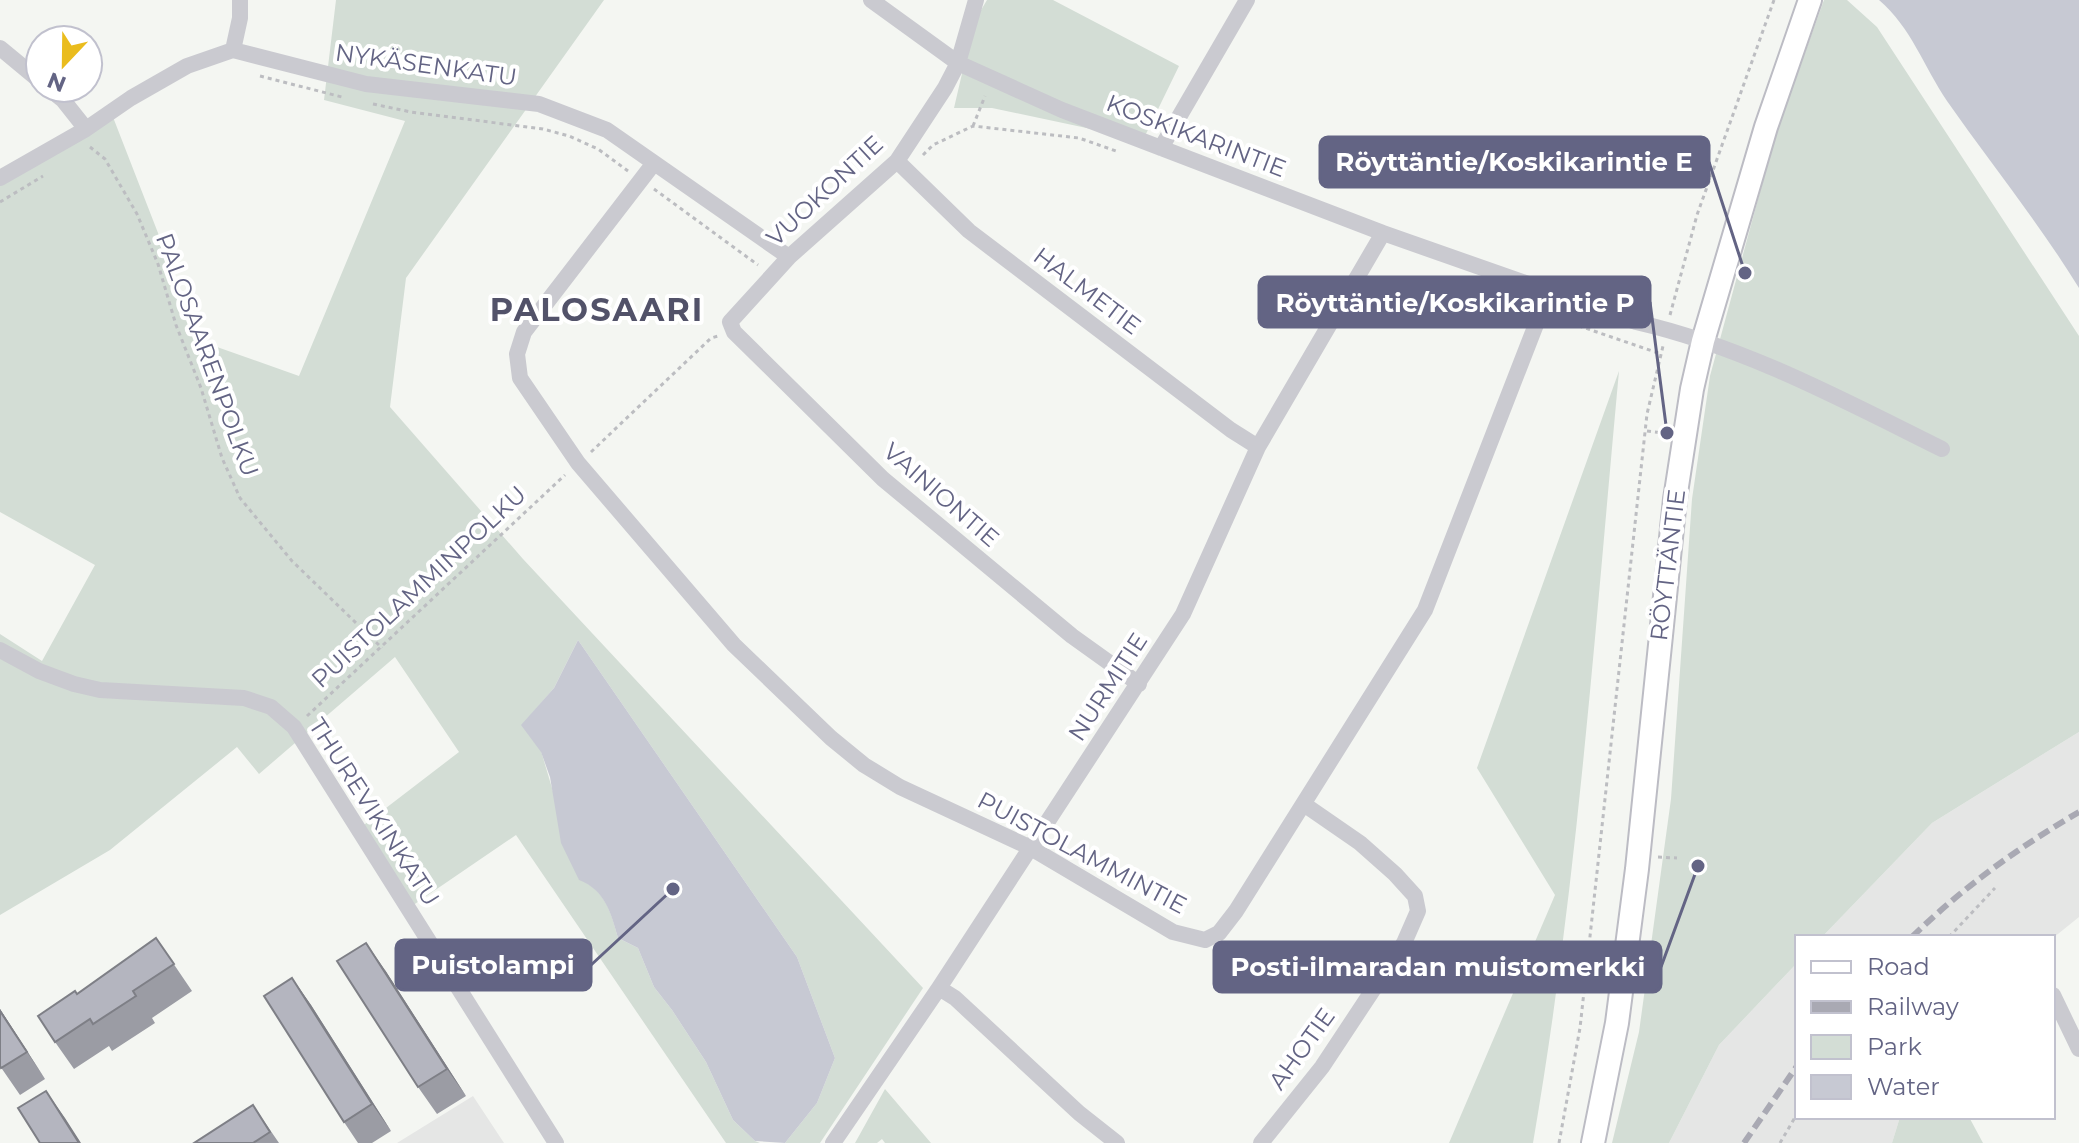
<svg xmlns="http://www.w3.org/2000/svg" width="2079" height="1143" viewBox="0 0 2079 1143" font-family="Montserrat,sans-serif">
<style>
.built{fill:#e5e6e5}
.green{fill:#d3ddd5}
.water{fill:#c7c9d3}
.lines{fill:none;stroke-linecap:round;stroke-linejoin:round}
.secondary-casing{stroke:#bcbcc4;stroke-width:26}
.path{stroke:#bcbdc1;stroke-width:3;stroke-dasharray:4 4;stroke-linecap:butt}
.street{stroke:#cacad0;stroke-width:16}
.secondary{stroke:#fff;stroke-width:22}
.rail{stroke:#a9a9b3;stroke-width:6;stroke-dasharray:12 6;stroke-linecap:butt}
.wall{fill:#9b9ca4}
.shaded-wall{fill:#7e7f86}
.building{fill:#b4b5bf;stroke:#7e7f86;stroke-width:2}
.labels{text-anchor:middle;stroke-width:8;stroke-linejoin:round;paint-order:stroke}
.street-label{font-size:24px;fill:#636484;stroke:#fff}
.district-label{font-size:32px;font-weight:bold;letter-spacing:2px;fill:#525269;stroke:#fff}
.leader{fill:none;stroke:#636484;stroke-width:3}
.callout-dot{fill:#636484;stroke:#fff;stroke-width:3}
.callout{fill:#636484;stroke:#636484;stroke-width:3}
.callout-label{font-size:26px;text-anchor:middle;font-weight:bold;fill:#fff}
</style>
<rect width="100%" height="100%" fill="#f4f6f2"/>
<path class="built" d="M2079,732V917L2053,938L1822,937L1932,823Z
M1797,963V1117H1900L1892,1143H1669L1719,1045Z
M473,1096L504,1143H397Z"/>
<path class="green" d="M336,0H604L406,278L390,407L523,559L923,988L820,1143H785L817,1103L835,1058L797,957L578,640L554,688L522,725L541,751L579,879C605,890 611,912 618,938L638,948L654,987L672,1010L706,1062L733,1120L755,1141L760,1143H726L516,835L406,910L356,831L459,752L395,657L259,774L237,747L110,850L0,915V634L42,661L95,565L0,512V181L111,112L200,341L299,376L405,121L324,100Z
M987,0H1053L1179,66L1143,140L992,108H954L974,22Z
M1824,0H1847L1877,27L2079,336V732L1932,823L1822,937H1797V963L1719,1045L1669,1143H1612L1639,1032L1671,799L1692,499L1710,376L1776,133Z
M1619,371C1595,629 1577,888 1533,1143H1449L1555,895L1477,768Z
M885,1089L931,1143H885L882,1139L877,1143H855Z
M1900,1117H1969L1983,1143H1892Z"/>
<path class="water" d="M1879,0H2079V288C2039,223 1991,164 1947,101C1924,67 1911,27 1879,0Z
M578,640L797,957L835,1058L817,1103L785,1143L755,1141L733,1120L706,1062L672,1010L654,987L638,948L618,938C611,913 605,890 579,880L561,843L550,777L541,752L521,725L554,688Z"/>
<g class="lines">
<g class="secondary-casing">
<path id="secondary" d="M1593,1143L1617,1023L1637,869L1675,499L1692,389L1703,341L1766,127L1810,0"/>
</g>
<path class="path" d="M260,76L342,97
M373,104L411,112L543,129L569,136L598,149L628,171
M973,126L985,96
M90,147L105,159L137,214L158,264L176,325L201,388L222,458L240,498L292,561L382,648
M923,155L933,145L973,126L1079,138L1116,151
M654,189L758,265
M0,202L43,176
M1501,295L1526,307
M1670,315L1697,215L1774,0
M1556,318L1661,354
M1647,431L1664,433
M591,452L711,338L718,336
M307,716L565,475
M1658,857L1677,858
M1949,937L1995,888
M1559,1143L1580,1028L1647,414L1663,346
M1780,1143L1797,1114"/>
<path class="street" d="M871,0L958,63L1062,110L1383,233L1636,322C1745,347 1843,400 1942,449
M976,0L958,63L945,88L897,161L789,257L730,322L734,332L883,479L1072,636L1139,684
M0,48L40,81
M233,50L240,18V0
M48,88L63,100L86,129
M1161,148L1247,0
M897,161L969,231L1231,430L1258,447
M654,163L524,332L517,354L520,378L578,463L734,645L831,738L864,765L900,787L1031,848L1173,932L1205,940L1219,933L1236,911L1425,610L1549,291
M0,178L86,129L131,98L187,66L233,50L366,84L539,104L607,130L789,257
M0,650L39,671L74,684L100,690L244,698L271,707L294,727L556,1143
M939,988L955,998L1079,1113L1117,1143
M2053,995L2079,1049
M833,1143L939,988L1183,614L1258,447L1383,233
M1261,1143L1322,1067L1404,943L1418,911L1415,896L1395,874L1360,843L1305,805"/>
<use href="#secondary" class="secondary"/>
<path class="rail" d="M1912,937C1962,888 2019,847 2079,812
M1744,1143L1797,1066"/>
</g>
<path class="wall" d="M156,938L192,991L152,1018L155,1023L112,1051L109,1046L74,1069L55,1042L77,994Z
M385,970L466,1096L437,1114L418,1087Z
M292,978L311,1005L391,1131L372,1143H358L344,1122Z
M0,1009L45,1079L20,1095L0,1066Z
M253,1105L279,1143H194Z"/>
<path class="shaded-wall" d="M366,943L385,970L466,1096L447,1069Z
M292,978L311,1005L391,1131L372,1104Z
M0,1009L45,1079L27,1052L0,1011Z
M46,1091L65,1118L81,1143H79Z"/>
<path class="building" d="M156,938L174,964L133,991L136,996L93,1024L90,1019L55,1042L38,1016L75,991L77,994Z
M366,943L447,1069L418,1087L337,961Z
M292,978L372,1104L344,1122L264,996Z
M0,1011L27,1052L1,1068L0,1066Z
M46,1091L79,1143H40L18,1108Z
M253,1105L270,1132L253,1143H194Z"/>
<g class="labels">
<g class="street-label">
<text transform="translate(426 65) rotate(8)" y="8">NYKÄSENKATU</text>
<text transform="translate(1196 136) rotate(21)" y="8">KOSKIKARINTIE</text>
<text transform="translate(825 191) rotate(-43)" y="8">VUOKONTIE</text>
<text transform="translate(1087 291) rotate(37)" y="8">HALMETIE</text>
<text transform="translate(207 355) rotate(70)" y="8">PALOSAARENPOLKU</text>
<text transform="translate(941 495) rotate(41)" y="8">VAINIONTIE</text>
<text transform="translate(1668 565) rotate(-83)" y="8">RÖYTTÄNTIE</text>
<text transform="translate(419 587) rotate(-43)" y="8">PUISTOLAMMINPOLKU</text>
<text transform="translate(1108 687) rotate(-57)" y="8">NURMITIE</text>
<text transform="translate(374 812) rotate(57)" y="8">THUREVIKINKATU</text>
<text transform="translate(1082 853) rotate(28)" y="8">PUISTOLAMMINTIE</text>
<text transform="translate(1302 1049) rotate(-54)" y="8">AHOTIE</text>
</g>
<g class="district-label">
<text x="597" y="321">PALOSAARI</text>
</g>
</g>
<path class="leader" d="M1745 273L1709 162M1667 433L1650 302M673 889L591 965M1698 866L1661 967"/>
<g class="callout-dot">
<circle cx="1745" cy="273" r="8"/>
<circle cx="1667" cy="433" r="8"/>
<circle cx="673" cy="889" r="8"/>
<circle cx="1698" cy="866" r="8"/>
</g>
<g class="callout">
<rect x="1320" y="137" width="389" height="50" rx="8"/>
<rect x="1259" y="277" width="391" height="50" rx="8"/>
<rect x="396" y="940" width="195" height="50" rx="8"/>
<rect x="1214" y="942" width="447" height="50" rx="8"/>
</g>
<g class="callout-label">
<text x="1514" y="171">Röyttäntie/Koskikarintie E</text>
<text x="1455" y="312">Röyttäntie/Koskikarintie P</text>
<text x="493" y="974">Puistolampi</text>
<text x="1438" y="976">Posti-ilmaradan muistomerkki</text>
</g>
<rect x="1795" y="935" width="260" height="184" fill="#ffffff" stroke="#c1c1ce" stroke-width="2"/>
<rect x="1811" y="961" width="40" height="12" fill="#ffffff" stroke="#c1c1ce" stroke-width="2"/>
<text x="1867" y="975" font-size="24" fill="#636484">Road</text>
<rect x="1811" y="1001" width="40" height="12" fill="#a9a9b3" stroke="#c1c1ce" stroke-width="2"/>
<text x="1867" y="1015" font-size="24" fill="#636484">Railway</text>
<rect x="1811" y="1035" width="40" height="24" fill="#d3ddd5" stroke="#c1c1ce" stroke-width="2"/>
<text x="1867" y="1055" font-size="24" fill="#636484">Park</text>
<rect x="1811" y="1075" width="40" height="24" fill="#c7c9d3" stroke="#c1c1ce" stroke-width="2"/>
<text x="1867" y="1095" font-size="24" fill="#636484">Water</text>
<g transform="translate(64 64) rotate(202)"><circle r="38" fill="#ffffff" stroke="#c1c1ce" stroke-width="2"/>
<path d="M0-6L14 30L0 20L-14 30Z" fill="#eabc1d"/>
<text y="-12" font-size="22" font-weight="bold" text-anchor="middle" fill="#636484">N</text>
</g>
</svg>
